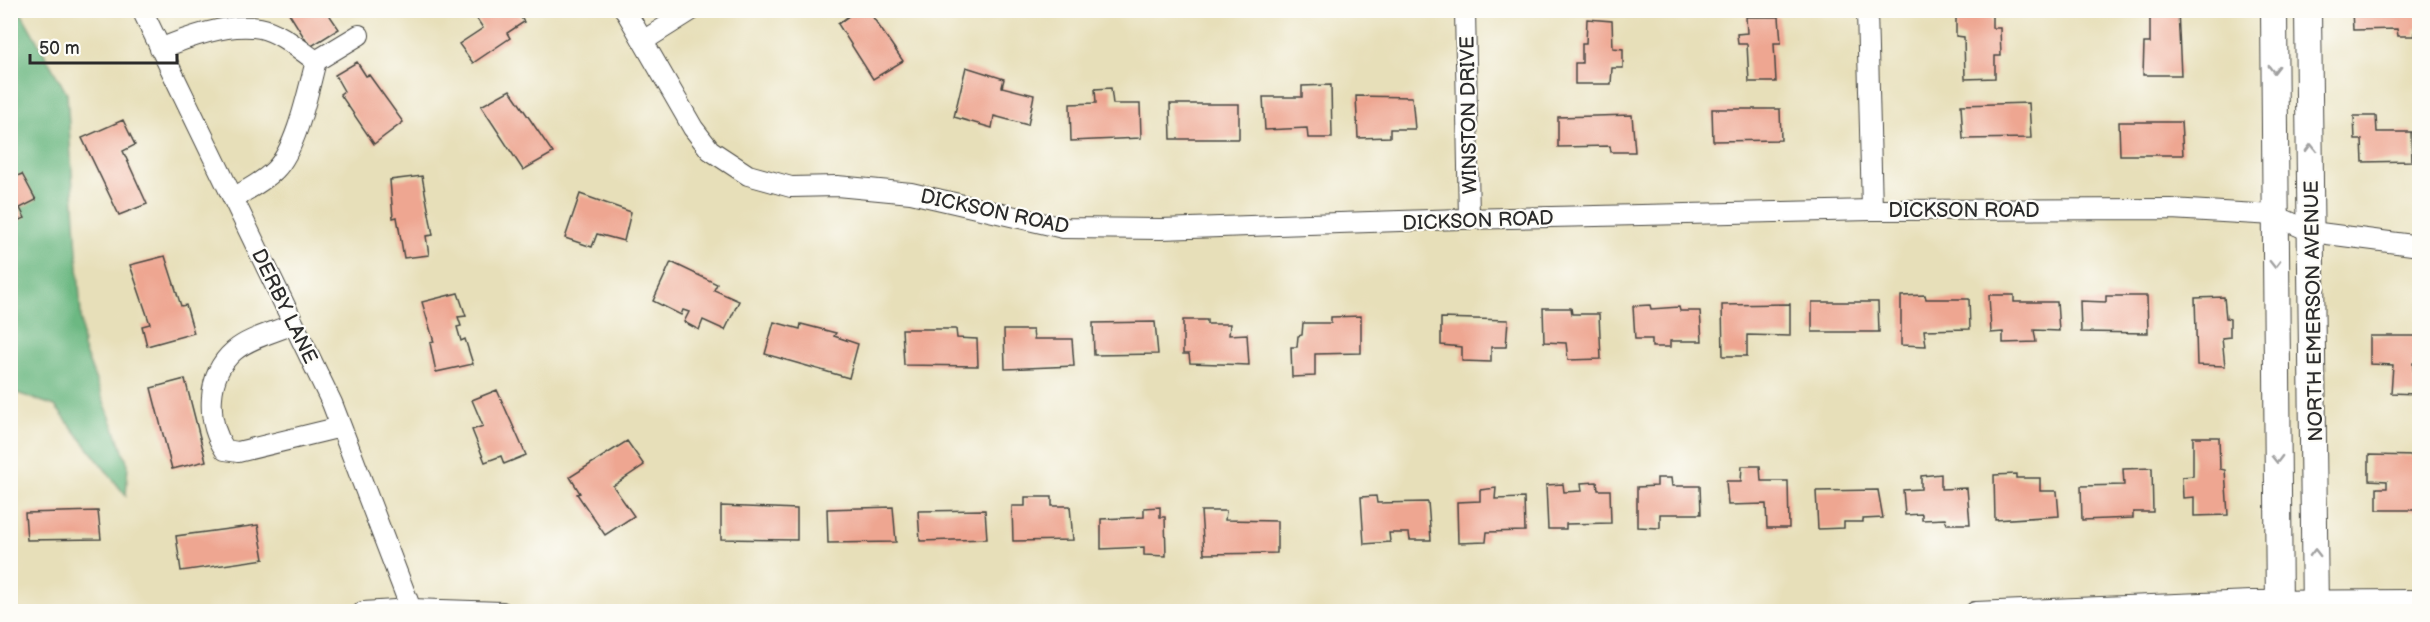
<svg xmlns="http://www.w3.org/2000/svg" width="2430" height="622" viewBox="0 0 2430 622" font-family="'Balsamiq Sans',sans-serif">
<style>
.forest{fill:#6cb882;stroke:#4c7256;stroke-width:1.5}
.building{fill:#eea691}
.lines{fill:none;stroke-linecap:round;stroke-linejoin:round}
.minor-casing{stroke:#474640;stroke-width:22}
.major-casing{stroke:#474640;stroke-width:28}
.minor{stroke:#fff;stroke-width:20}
.major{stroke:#fff;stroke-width:26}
.oneway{stroke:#a0a0a0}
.labels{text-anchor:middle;stroke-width:4.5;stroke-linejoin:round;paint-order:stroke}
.street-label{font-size:20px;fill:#2b2b2b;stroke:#fdfcf7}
</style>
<rect width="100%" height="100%" fill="#fdfcf7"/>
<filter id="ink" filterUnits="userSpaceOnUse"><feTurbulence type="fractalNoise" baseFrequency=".0167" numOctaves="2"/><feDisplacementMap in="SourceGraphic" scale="12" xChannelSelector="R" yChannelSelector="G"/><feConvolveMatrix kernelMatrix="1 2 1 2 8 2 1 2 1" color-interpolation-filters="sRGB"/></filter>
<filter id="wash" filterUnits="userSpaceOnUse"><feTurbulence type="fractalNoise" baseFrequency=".008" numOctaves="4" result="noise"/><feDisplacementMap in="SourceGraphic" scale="24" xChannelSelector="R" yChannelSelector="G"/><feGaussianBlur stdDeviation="1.35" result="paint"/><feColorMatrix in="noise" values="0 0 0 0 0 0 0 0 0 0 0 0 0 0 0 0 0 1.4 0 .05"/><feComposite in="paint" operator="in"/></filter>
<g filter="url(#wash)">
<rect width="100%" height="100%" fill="#e7dfb9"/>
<path class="forest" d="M10,11H20L67,94L83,347L128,464L126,496L55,406L11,391Z"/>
<g id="blocks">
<path class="building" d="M287,10H326L339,29L310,47Z
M471,10H516L524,22L507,33L510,38L473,63L459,44L483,28Z
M857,10H868L903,61L873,79L838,24Z
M2150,10H2178L2181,75H2143L2144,43H2150Z
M2352,10H2417L2418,29H2415V36H2398L2397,29L2353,30Z
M1992,13V28H2000L2001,56H1995V78L1965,79L1964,37L1956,36V14Z
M1746,17H1779L1781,43H1774L1776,82H1749L1747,44H1738L1737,34L1747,33Z
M1587,19L1612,21L1613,48L1623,49V68H1612L1611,84H1575V63H1582V44H1586Z
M357,62L366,76L369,75L403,122L374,144L340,94L344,91L335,75Z
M966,67L1004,79L1002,87L1034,95L1028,125L994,116L992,128L954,117Z
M1331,85L1332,138H1308L1307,128L1265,130L1263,97H1302V86Z
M1111,88L1113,104H1140L1141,138L1071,141L1070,104L1096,103L1095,89Z
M510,90L553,153L523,170L481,106Z
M1356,96L1412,97L1415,129H1390V137L1358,138Z
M2029,103L2031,138L1963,139L1961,105Z
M1170,104H1239V139H1171Z
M1712,109H1780L1781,140L1713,141Z
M1632,115L1635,152H1611L1610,146L1558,147V117Z
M2354,116H2376L2377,132H2411L2412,161L2363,162L2362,140H2355Z
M123,120L135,145L123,151L147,204L119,215L82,138Z
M2119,122H2181L2183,155H2120Z
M22,174L36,200L20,208L25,218L10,223V179Z
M422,176L433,235L426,236L429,255L404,258L397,217L393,218L390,180Z
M580,194L631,212L624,241L597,234L592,247L565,238Z
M165,256L181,306L186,305L194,333L147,346L142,326L150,324L130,265Z
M671,262L717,284L714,290L739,301L725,330L703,320L699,330L684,322L689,312L683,310L681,315L653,301Z
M458,293L466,316L458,317L461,326L457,327L461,341L465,339L473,364L436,372L430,343L434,342L422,302Z
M1925,295L1926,299H1969L1970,329L1924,330L1926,346L1901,345V296Z
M1989,295H2014V302H2057L2059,331L2034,330L2036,342L2003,343V332L1991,333Z
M2106,296H2147L2148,333L2081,332L2080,301L2106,302Z
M2224,297L2226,318L2230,319V337L2222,338L2225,366L2197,365L2195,298Z
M1812,302H1878L1879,332H1812Z
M1790,304V336L1747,335V356H1723L1722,305Z
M1650,305L1651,309L1679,307L1680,311H1700L1702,341H1670V347H1652V339H1635L1633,306Z
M1543,308H1571L1572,314H1599L1601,359L1568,360L1566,343L1544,342Z
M1361,316V353L1315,354V376L1292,377L1291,347H1297L1298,336L1302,335L1303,323H1331V317Z
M1441,318L1508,320L1506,347H1491V362L1462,361V347L1441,345Z
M1183,320H1207V324H1230L1229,335L1247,334L1249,365L1190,363L1189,354H1183Z
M774,322L800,329L801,324L836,333L834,336L858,344L849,378L765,354Z
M1155,322L1158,354L1094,355L1093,323Z
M902,329H956L957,338L977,339L978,366L904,365Z
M1004,330H1033L1034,339H1072L1074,366L1005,369Z
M2370,336H2420V364L2413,363L2415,394L2391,393L2393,365L2370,364Z
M185,379L206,461L172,469L151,388Z
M497,390L526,455L504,464L501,456L485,462L472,430L483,426L472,400Z
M2193,437H2219L2220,469L2225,470L2228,515L2194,516V497L2183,498L2182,477L2193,476Z
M627,441L644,465L613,486L634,516L605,535L577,494L580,493L570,477Z
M2369,455L2417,456L2420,495H2416V510H2377V488H2387V481L2369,480Z
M1742,466H1760L1761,481H1788L1789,528H1767L1766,504L1728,505L1726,481H1741Z
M2152,468L2153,512H2133V518L2082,520L2081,486L2124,485L2123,469Z
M1941,474V489L1967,488L1970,524H1947L1945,519L1922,520V514L1905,515L1903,490L1921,489V476Z
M2016,474V478H2040V491H2057L2059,516L1995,520L1994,475Z
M1657,478H1671L1672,486H1700L1701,514H1660V528L1637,527V487L1657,486Z
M1597,482L1598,490H1610L1611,523L1566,524V529H1548L1546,485L1563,484L1564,492L1582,491L1581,483Z
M1496,488L1495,499L1524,498L1525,531L1487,532L1486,542L1458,543L1457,502L1480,501V490Z
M1878,490L1883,518L1863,519V522H1844V528L1818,529L1816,491Z
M1376,496L1377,503L1428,502L1431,540H1410L1409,533H1389L1390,542L1364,544L1361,497Z
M1025,497H1052V506H1070L1073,540L1013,541L1012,506H1025Z
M721,506L797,509V540L721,539Z
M893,507L896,542L828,543L827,509Z
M1160,507V517H1165L1166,556L1144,555V547L1101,549V519L1144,517V508Z
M985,510L987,539L920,541L918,511Z
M98,511L101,539L27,540L25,513Z
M1201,511H1226L1225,520L1277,521V553L1204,554Z
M258,525L264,559L181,571L176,536Z"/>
</g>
</g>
<g filter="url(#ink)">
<use href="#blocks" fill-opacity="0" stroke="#474640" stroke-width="1.5"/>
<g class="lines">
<g class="minor-casing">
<path id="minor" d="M142,10L332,403L411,609
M625,10L693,128L710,150L748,175L791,187L837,186L911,193L1063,228L1161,229L1461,219L1872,210L2171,209L2274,215L2312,232L2420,246
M1465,10L1469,219
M1867,10L1872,210
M643,41L692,10
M160,49C188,37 229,22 260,28C280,32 300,50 316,61L359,35
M233,198C247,190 263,182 275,170C297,148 308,91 316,61
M293,324C275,332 249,338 234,351C206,375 206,421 225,450L238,452L341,427
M363,612L411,609L502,612
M1975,612L2252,601L2420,600"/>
</g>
<g class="major-casing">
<path id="major" d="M2274,10L2279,612
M2308,10L2315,612"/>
</g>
<use href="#minor" class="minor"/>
<use href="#major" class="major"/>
</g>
<defs><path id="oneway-chevron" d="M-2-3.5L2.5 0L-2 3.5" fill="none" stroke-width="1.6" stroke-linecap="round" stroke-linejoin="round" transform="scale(1.5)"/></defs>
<g class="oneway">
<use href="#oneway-chevron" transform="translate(2274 69) rotate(90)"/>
<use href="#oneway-chevron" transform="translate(2311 148) rotate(-91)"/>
<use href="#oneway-chevron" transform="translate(2275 264) rotate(89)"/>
<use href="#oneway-chevron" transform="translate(2277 459) rotate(89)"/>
<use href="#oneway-chevron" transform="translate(2315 553) rotate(-90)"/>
</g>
</g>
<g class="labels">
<g class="street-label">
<text transform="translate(1468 115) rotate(-91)" y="7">WINSTON DRIVE</text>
<text x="1964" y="217">DICKSON ROAD</text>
<text transform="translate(995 211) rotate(12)" y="7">DICKSON ROAD</text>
<text transform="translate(1478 220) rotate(-2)" y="7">DICKSON ROAD</text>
<text transform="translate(285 306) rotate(64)" y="7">DERBY LANE</text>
<text transform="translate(2313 311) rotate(-91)" y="7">NORTH EMERSON AVENUE</text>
</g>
</g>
<rect width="2430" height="622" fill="none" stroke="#fdfcf7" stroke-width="36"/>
<path d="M30 54v9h147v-9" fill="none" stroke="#2b2b2b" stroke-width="3"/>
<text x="39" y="54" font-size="18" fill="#2b2b2b" stroke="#fdfcf7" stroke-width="4.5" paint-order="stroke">50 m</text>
</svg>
